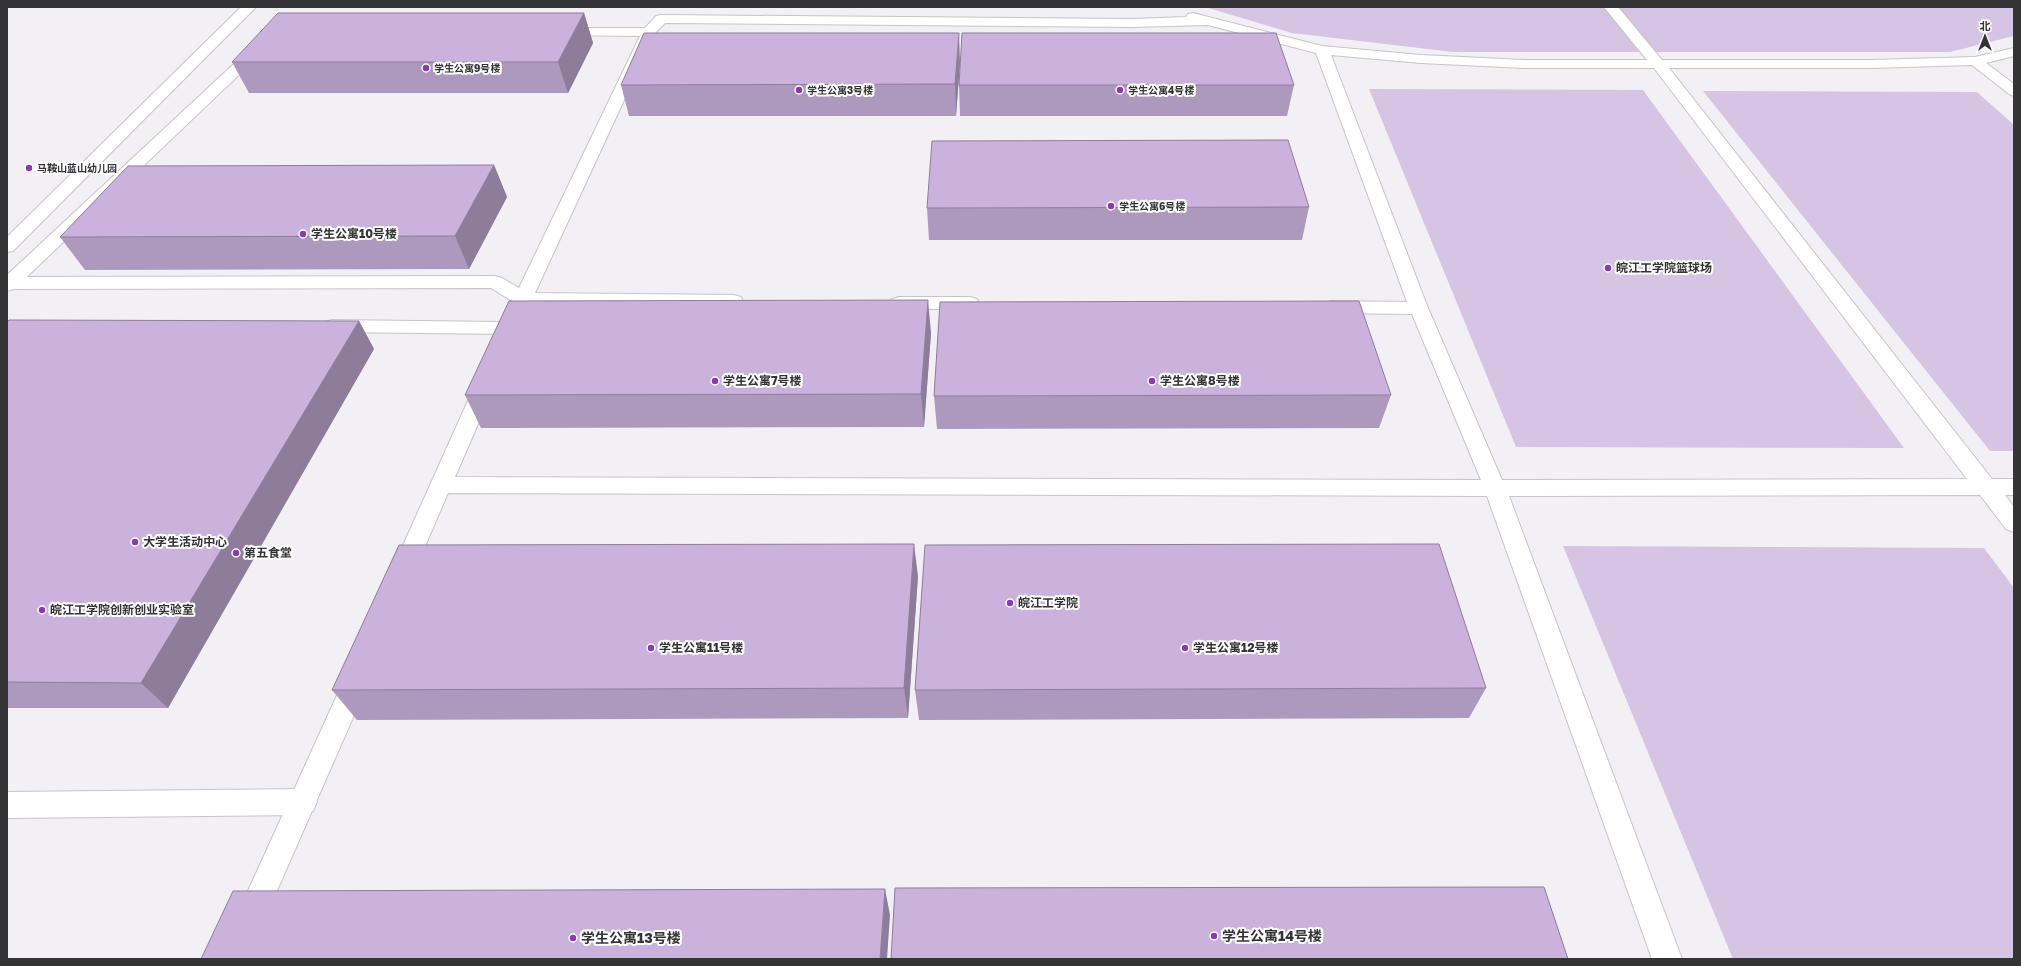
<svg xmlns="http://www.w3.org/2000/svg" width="2021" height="966" viewBox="0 0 2021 966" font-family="'Golos Text','Noto Sans SC',sans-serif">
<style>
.green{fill:#d5c4e3}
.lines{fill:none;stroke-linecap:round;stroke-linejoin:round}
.lane-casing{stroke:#c6c4c7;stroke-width:2}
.street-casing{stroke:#c6c4c7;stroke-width:2}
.secondary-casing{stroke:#c6c4c7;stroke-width:2}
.lane{fill:#fff;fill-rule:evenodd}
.street{fill:#fff;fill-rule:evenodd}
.secondary{fill:#fff;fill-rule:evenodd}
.wall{fill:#ae99be}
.shaded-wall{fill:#8d7d9b}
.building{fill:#cab2dd;stroke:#8d7d9b}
.poi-dot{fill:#853db0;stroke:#fffeff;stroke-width:1.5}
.labels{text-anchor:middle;stroke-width:4;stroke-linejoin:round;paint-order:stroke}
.far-poi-label{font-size:10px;font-weight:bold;fill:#343335;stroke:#fffeff;text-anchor:start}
.poi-label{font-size:12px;font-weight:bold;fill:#343335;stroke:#fffeff;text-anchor:start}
.near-poi-label{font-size:14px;font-weight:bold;fill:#343335;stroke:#fffeff;text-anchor:start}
</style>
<rect width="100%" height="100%" fill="#f2f0f4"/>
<path class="green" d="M1205,7H2014V36L1950,52H1453L1292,33Z
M1369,89L1643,90L1904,448L1516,447Z
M1703,91L1977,92L2014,125V451H1990Z
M1563,546L1984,548L2014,588V959H1733Z"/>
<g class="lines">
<g class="lane-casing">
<path id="lane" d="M258,45L263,46L265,49L263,52L14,289L7,291V275L253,46Z
M303,789L313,793L317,802L313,811L303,815L7,818V792Z"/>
</g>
<g class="street-casing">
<path id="street" d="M1604,7H1618L1662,60H1871L1975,57L2014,48V56L1986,63L2014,84V96L2009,94L1972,65L1871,68H1669L1992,479H2014V495H2005L2014,507V532L2006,529L1980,495L1509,496L1682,959H1652L1487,496L448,493L411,579L403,581L395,579L391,572L475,385L478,380L485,378L492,380L495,385L455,477L1481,480L1412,314L1331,313L1324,311L1322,307L1324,303L1331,301L1407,302L1316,53L1208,25L1131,27L665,23L655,33L535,293L734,295L741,297L743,301L741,305L734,307L529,305L516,332L509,334L332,332L325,330L322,326L325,322L332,320L502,322L512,301L491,288L7,289L8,277L495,276L502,278L519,288L640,36L554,35L552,32L554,29L559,28H645L656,16L661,15L1131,19L1186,17L1188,14L1193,13L1322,46L1421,55L1524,60H1647ZM1331,55L1421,63L1524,68H1654L1967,479L1502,480L1428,308Z
M899,297H970L977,299L979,303L977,307L970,309H899L892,307L890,303L892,299Z
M357,668L366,671L370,679L247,959H217L348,671Z"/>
</g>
<g class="secondary-casing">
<path id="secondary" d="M241,7H256L13,251L7,252V237Z"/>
</g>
<use href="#lane" class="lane"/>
<use href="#street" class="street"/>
<use href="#secondary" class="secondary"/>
</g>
<path class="wall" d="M682,7H970V8H683Z
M584,13L593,43L568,93H249L232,62Z
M960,63L956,116H629L621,85Z
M959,85H1294L1287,116H960Z
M494,165L507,197L469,269L85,270L60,237Z
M1309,207L1302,240H929L927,208Z
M359,321L374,349L168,708H7V322Z
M931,333L924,427L481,428L465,395Z
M1391,395L1379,428L937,429L934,396Z
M918,576L908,718L357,720L332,690Z
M1486,688L1469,718L919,720L915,690Z"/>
<path class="shaded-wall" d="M584,13L593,43L568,93L558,62Z
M959,33L960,63L956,116L955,84Z
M494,165L507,197L469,269L455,236Z
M928,300L931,333L924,427L921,394Z
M359,321L374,349L168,708L141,683Z
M914,544L918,576L908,718L904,688Z
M885,889L890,915L887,959H880Z"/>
<path class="building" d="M278,13H584L558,62H232Z
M644,33H959L955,84L621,85Z
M962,33H1276L1294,85H959Z
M1288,140L1309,207L927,208L932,141Z
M494,165L455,236L60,237L128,166Z
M928,300L921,394L465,395L509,301Z
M1359,301L1391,395L934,396L940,302Z
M9,320L359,321L141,683L7,682V322Z
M914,544L904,688L332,690L399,545Z
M1439,544L1486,688L915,690L925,545Z
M1544,887L1568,959H891L895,888Z
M885,889L880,959H201L233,891Z"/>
<g class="poi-dot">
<circle cx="426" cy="68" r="4"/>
<circle cx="799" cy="90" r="4"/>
<circle cx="1120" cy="90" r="4"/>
<circle cx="29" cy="168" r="4"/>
<circle cx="1111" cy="206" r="4"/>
<circle cx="303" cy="234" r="4"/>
<circle cx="1608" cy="268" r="4"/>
<circle cx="715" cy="381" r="4"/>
<circle cx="1152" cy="381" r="4"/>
<circle cx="135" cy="542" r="4"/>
<circle cx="236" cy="553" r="4"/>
<circle cx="1010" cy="603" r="4"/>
<circle cx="42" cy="610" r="4"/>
<circle cx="651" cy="648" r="4"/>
<circle cx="1185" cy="648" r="4"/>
<circle cx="1214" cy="936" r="4"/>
<circle cx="573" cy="938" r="4"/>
</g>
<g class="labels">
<g class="far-poi-label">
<text x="434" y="72">学生公寓9号楼</text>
<text x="807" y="94">学生公寓3号楼</text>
<text x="1128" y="94">学生公寓4号楼</text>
<text x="37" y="172">马鞍山蓝山幼儿园</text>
<text x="1119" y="210">学生公寓6号楼</text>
</g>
<g class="poi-label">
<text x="311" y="238">学生公寓10号楼</text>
<text x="1616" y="272">皖江工学院篮球场</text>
<text x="723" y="385">学生公寓7号楼</text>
<text x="1160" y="385">学生公寓8号楼</text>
<text x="143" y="546">大学生活动中心</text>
<text x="244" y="557">第五食堂</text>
<text x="1018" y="607">皖江工学院</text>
<text x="50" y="614">皖江工学院创新创业实验室</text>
<text x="659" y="652">学生公寓11号楼</text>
<text x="1193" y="652">学生公寓12号楼</text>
</g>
<g class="near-poi-label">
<text x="1222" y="941">学生公寓14号楼</text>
<text x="581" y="943">学生公寓13号楼</text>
</g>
</g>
<rect width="2021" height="966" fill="none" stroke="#343335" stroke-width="16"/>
<g transform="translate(1985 36)" stroke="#fffeff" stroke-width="3" paint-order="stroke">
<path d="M0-3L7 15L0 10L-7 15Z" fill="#343335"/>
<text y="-6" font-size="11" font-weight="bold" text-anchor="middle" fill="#343335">北</text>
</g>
</svg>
